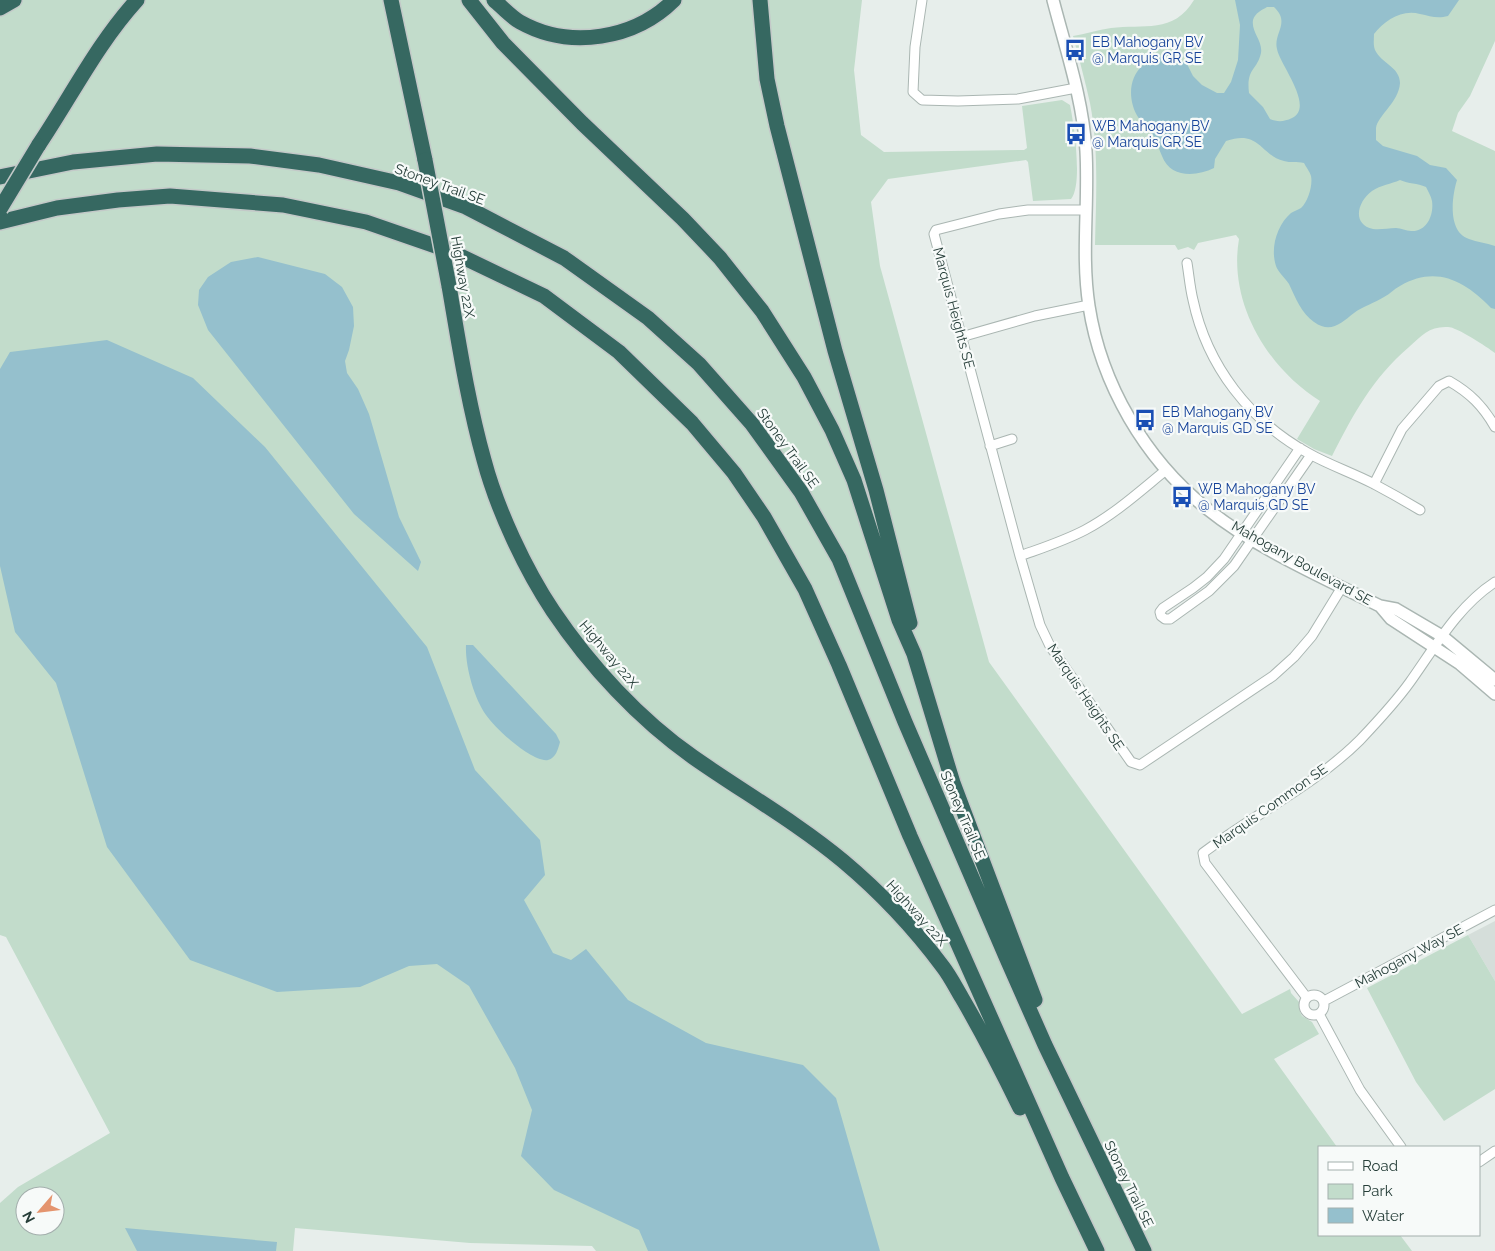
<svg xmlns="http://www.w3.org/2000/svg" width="1495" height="1251" viewBox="0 0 1495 1251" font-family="Raleway,sans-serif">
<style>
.built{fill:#d5deda}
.green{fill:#c2dccb;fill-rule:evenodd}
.water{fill:#95c0cd;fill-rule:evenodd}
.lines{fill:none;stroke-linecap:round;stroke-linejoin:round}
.minor-casing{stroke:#aab6b2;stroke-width:11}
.tertiary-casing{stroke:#aab6b2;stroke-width:14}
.motorway-casing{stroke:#c3c9c8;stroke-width:18}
.minor{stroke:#fff;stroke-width:9}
.tertiary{stroke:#fff;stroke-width:11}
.motorway{stroke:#366861;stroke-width:15}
.motorway-bridge-casing{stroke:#c3c9c8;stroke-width:18;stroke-linecap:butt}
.motorway-bridge{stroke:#366861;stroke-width:15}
.labels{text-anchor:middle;stroke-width:4.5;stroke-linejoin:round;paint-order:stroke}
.transit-label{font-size:14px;fill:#164399;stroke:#f7faf9;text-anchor:start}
.street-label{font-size:14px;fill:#273f3a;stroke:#f7faf9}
</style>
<rect width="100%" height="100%" fill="#e7eeeb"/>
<path class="built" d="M1495,921V981L1468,935Z"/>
<path class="green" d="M0,0H862L854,70L861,135L884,152L1024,150L1027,148L1022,106L1062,100L1070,105C1074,124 1083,185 1071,199L1033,201L1028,162L1026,160L888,179L871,202L880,266L989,662L1242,1014L1290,989L1291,993L1299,1002L1300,1012L1302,1016L1312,1022L1319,1034L1274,1059L1337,1147H1319V1235H1400L1412,1251H596L592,1246L470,1243L295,1228L293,1251H0V1203L18,1187L110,1133L6,937L0,935ZM25,1196H55V1226H25Z
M1194,0H1495V41L1470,96L1458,113L1452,131L1495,151V353C1487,347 1457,327 1448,327C1430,326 1422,335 1409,347C1372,379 1354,413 1332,456L1314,449L1297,439L1320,401C1267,368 1228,302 1239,239L1236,235L1198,243L1194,250L1188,247L1178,250L1175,245H1095C1096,198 1099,150 1090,103C1085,81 1079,58 1073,36C1085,34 1098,30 1111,28C1143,24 1174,34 1194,0Z
M1468,935L1495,981V1089L1444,1121L1416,1082L1367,988Z"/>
<path class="water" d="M1235,0H1459L1448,16C1437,19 1430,16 1420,14C1402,9 1385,20 1374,34C1374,39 1373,45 1375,50C1381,63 1400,67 1400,83C1399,102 1378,115 1376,128C1376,131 1376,136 1376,140L1383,146L1417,156L1430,165L1446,168L1457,180C1452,196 1447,232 1469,239C1477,242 1486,243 1495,246V309L1491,308C1465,281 1436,265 1400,286C1394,289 1390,294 1384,297C1375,303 1363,306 1354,313C1341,323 1331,334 1314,322C1302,314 1295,297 1289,284C1285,278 1278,272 1276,266C1270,248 1277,225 1291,213C1294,211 1298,210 1301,208C1308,202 1313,185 1311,176C1310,172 1306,167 1304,163C1297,161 1290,163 1284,161C1261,156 1260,129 1226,141L1215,159L1214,168C1196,177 1170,178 1162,156C1159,150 1158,144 1155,138C1151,130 1143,125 1138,117C1128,101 1128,78 1143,65C1149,60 1155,55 1163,57L1169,54L1187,64L1193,76L1202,85L1217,93H1224L1231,82L1238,60L1240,25ZM1267,7H1274C1291,23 1273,33 1277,49C1280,65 1315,107 1292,118C1284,122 1277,122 1270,119L1263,107L1249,93C1246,68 1257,71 1261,53C1263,41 1251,32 1253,20C1255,13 1262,10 1267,7ZM1400,180C1409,184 1417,183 1426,187C1428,191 1431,196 1432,201C1434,215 1427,232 1411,231C1406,231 1401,228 1396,228C1388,228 1381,230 1373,229C1351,224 1358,201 1372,191C1381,185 1391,184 1400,180Z
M258,257L325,274L342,287L353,307L354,326L349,350L345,361L347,373L358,389L369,414L399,517L421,562L418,571L354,514L208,330L198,305L199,290L208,277L231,262Z
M107,340L193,378L265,447L427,647L475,770L540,840L545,875L524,900L553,953L571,960L586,949L628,1000L706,1043L803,1065L836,1098L880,1251H648L639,1230L554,1190L521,1156L532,1110L515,1068L469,986L437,964L409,966L360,987L277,992L190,960L107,847L56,683L15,632L0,566V369L10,352Z
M466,645H473L556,734L560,742C558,749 556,758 548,760C532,763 495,728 486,715C474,698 465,666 466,645Z
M125,1228L277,1242L276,1251H137Z"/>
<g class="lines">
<g class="minor-casing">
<path id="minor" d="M922,0L915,47L913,92L922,100L958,101L1018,99L1076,88
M1085,210H1028L999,214L936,230L934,234L1020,556L1040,625L1050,646L1131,762L1140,765L1273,676L1294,657L1312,636L1342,587
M1187,263C1189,275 1190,288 1193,300C1207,366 1250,421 1308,453C1329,465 1353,473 1374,484C1389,492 1405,501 1420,510
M961,337L1035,316L1089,305
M990,446L1012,439
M1300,448L1224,559L1207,577L1193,588L1163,608L1160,612L1161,616L1165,619H1170L1209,591L1234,566L1311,455
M1374,484L1402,429L1439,386L1449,381C1470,393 1483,406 1495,427
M1020,556C1042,548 1064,541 1085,530C1115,514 1140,491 1166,470
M1304 1005a10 10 0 1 1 20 0a10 10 0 1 1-20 0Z
M1307,998L1205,863L1203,853C1253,815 1315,785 1360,740C1377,722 1395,703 1410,682C1435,647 1458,606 1495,582
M1324,1001L1495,910
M1319,1014L1360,1090L1401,1147
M1479,1162L1495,1151"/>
</g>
<g class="tertiary-casing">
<path id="tertiary" d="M1053,0C1066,50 1083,100 1086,151C1089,203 1081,255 1089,306C1101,384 1145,459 1206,508C1257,549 1322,577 1380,606L1396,609L1442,636L1495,680
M1380,606L1391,619L1460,664L1495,694"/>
</g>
<g class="motorway-casing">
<path id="motorway" d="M391,0L425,160
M469,0L503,43L582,123L683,219L720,258L762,311L804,377L832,430L854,480L899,620L914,654L953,783L1035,1000
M494,0C502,7 511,17 520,22C570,50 635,39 674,0
M760,0L767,79L777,126L835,351L876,490L910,623
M0,8L14,0
M38,146C71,97 97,44 137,0
M0,177L73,162L157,154L250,156L319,165L399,183L466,207L564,258L648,318L699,364L752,424L801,492L839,559L905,722L1007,959L1045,1045L1144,1251
M0,222L57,208L118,200L170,196L283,205L366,222L450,251L544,296L619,352L692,423L734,473L764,517L805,589L839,665L910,836L1062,1178L1097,1251
M449,286C459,344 468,403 484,460C497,509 525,569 553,611C590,666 639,719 693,757C743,792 796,822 843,861C880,892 914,928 943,967C950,976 956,988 962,998C983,1034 1002,1071 1020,1108"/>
</g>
<use href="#minor" class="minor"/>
<use href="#tertiary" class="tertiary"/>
<use href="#motorway" class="motorway"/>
<g class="motorway-bridge-casing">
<path id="motorway-bridge" d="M425,160L449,286
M0,209L38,146"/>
</g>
<use href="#motorway-bridge" class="motorway-bridge"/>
</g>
<defs>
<g id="bus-bare" transform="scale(1.725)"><path d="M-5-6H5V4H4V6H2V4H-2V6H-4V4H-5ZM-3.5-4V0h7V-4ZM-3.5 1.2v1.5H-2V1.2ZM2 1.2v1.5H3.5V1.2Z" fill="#1a4fb4" stroke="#f7faf9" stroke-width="2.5" paint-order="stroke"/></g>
</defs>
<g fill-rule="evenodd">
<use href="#bus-bare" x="1075" y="50"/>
<use href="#bus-bare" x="1076" y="134"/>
<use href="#bus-bare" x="1145" y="420"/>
<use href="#bus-bare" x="1182" y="497"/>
</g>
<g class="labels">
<g class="transit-label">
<text x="1092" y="47">EB Mahogany BV<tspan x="1092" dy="16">@ Marquis GR SE</tspan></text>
<text x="1092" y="131">WB Mahogany BV<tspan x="1092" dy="16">@ Marquis GR SE</tspan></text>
<text x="1162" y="417">EB Mahogany BV<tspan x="1162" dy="16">@ Marquis GD SE</tspan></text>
<text x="1198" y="494">WB Mahogany BV<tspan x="1198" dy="16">@ Marquis GD SE</tspan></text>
</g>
<g class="street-label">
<text transform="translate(440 184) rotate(20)" y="5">Stoney Trail SE</text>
<text transform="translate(463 277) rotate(80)" y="5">Highway 22X</text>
<text transform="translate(954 308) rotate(75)" y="5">Marquis Heights SE</text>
<text transform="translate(788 448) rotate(54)" y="5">Stoney Trail SE</text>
<text transform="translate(1302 563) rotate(29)" y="5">Mahogany Boulevard SE</text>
<text transform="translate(609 654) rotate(50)" y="5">Highway 22X</text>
<text transform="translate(1086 697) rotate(56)" y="5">Marquis Heights SE</text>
<text transform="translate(1270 806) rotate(-35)" y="5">Marquis Common SE</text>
<text transform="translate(963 815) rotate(67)" y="5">Stoney Trail SE</text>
<text transform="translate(917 913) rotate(48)" y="5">Highway 22X</text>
<text transform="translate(1409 956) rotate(-28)" y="5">Mahogany Way SE</text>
<text transform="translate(1129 1184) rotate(64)" y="5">Stoney Trail SE</text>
</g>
</g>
<rect x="1318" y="1146" width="162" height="90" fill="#f7faf9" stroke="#a4afad"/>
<rect x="1328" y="1162" width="25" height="8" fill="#ffffff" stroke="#a4afad"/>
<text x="1362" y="1171" font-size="15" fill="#273f3a">Road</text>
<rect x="1328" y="1184" width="25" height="15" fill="#c2dccb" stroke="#a4afad"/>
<text x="1362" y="1196" font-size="15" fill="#273f3a">Park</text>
<rect x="1328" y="1208" width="25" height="15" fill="#95c0cd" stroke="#a4afad"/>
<text x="1362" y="1221" font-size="15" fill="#273f3a">Water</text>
<g transform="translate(40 1211) rotate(242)"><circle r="24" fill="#f7faf9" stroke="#a4afad"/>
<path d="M0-4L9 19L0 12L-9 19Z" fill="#e4946e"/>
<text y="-8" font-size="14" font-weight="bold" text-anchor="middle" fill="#273f3a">N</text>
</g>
</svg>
